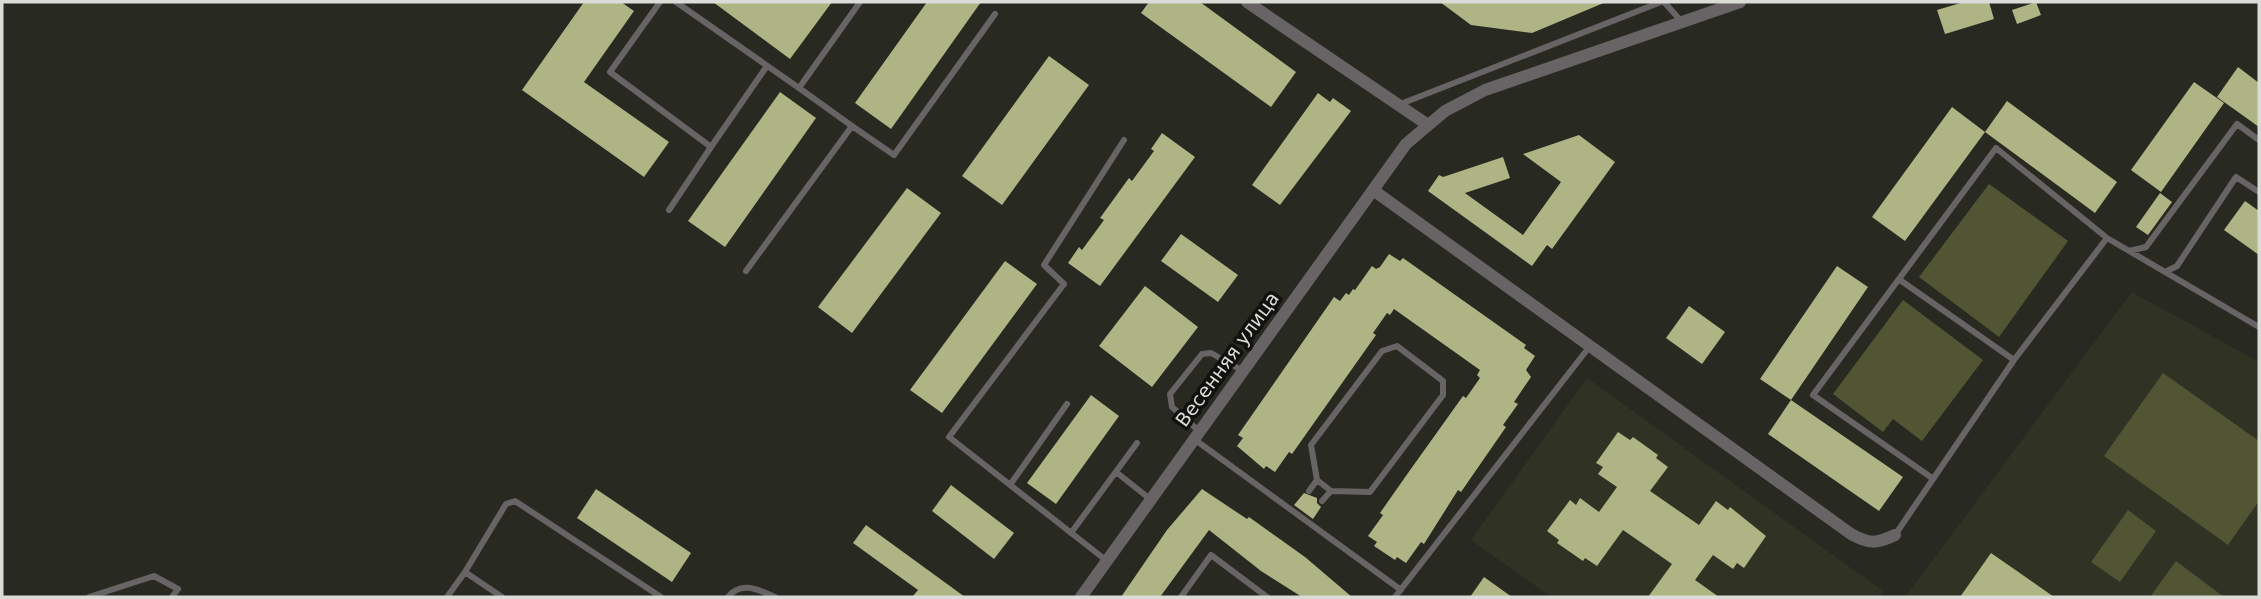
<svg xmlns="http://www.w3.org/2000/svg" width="2261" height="599" viewBox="0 0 2261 599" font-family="'DejaVu Sans',sans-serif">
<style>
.built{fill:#303223}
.green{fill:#515533}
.building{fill:#aeb484}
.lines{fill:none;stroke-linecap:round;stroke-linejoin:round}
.service{stroke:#686465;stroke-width:6}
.minor{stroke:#686465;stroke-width:12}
.labels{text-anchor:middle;stroke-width:7;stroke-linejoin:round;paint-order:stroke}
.street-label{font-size:19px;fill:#dbdcd7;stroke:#11110e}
</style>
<rect width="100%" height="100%" fill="#282921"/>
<path class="built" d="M2132,292L2259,362V597H1905Z
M1587,378L1883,591L1879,597H1551L1471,540Z"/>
<path class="green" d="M1989,184L2068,241L1999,337L1919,277Z
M1903,300L1983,360L1922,441L1893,419L1883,432L1833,394Z
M2163,373L2259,441V501L2228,545L2104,456Z
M2128,510L2156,531L2120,582L2091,562Z
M2176,561L2224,597H2150Z"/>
<path class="building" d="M584,2H621L634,11L584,82L669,142L644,177L522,90Z
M713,2H832L790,59Z
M927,2H981L891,129L855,103Z
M1149,2H1200L1296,72L1271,107L1141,13Z
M1440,2H1606L1532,33L1471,25Z
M1964,2H1989L1994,19L1945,34L1937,10Z
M2036,2L2041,15L2017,24L2012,10Z
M1049,56L1089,85L1002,205L962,176Z
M2238,67L2259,83V127L2217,97Z
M2194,82L2224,103L2161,192L2131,170Z
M780,92L816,118L725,247L688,221Z
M1318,93L1330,102L1333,98L1351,111L1280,205L1252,185Z
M2007,101L2117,182L2095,213L1985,132Z
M1952,107L1985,132L1905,241L1872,217Z
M1162,133L1195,157L1100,286L1068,263L1079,247L1082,250L1104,220L1100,218L1129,178L1132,181L1154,151L1151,149Z
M1579,135L1615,162L1552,249L1547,245L1532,266L1428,191L1439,175L1443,177L1503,157L1510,178L1465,193L1523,235L1561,182L1523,154Z
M907,188L941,213L852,333L818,307Z
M2160,193L2172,202L2148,235L2136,227Z
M2245,201L2259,211V255L2224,230Z
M1181,234L1238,275L1218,302L1161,261Z
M1389,254L1400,261L1403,258L1526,345L1524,348L1535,356L1526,370L1531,377L1514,402L1518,404L1503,425L1506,427L1461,492L1458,490L1424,544L1421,542L1406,563L1397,557L1395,560L1374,546L1377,542L1368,536L1383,515L1380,513L1408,473L1463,396L1466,398L1480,378L1477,375L1480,370L1394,309L1390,315L1387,313L1373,333L1376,335L1292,454L1289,452L1275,472L1266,466L1264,469L1237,446L1243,438L1238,435L1334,297L1340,301L1346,293L1349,295L1353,289L1355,290L1372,266L1376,269L1380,267Z
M1005,261L1037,284L942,413L910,390Z
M1837,266L1868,287L1791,400L1760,379Z
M1145,286L1198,327L1152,387L1099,346Z
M1689,306L1725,332L1702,364L1666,338Z
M1091,395L1119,416L1056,504L1027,483Z
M1791,400L1903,477L1879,511L1768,434Z
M1618,432L1630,440L1633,437L1658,455L1656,458L1668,467L1650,491L1699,525L1716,501L1728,510L1730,507L1766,536L1744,568L1737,563L1733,569L1713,555L1695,580L1719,597H1648L1672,564L1623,530L1597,566L1585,558L1583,561L1557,543L1559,540L1547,531L1570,500L1576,505L1580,498L1599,512L1617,487L1598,474L1603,467L1596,463Z
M951,485L1014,533L994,559L932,511Z
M596,489L691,553L672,582L577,518Z
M1202,489L1247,519L1249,517L1305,557L1352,597H1302L1261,571L1209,530L1160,597H1121L1167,530Z
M1304,493L1317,498V503L1321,507L1313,519L1294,505Z
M866,525L965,597H912L918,590L853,543Z
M1991,553L2027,578L2054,597H1960Z
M1484,577L1512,597H1470Z"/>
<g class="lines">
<path class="service" d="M660,2L610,72L711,147L767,66
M676,2L799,88
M1664,2L1682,22
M1398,105L1661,2
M852,126L894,155L995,14
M669,210L711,147
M2129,251L2146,247L2237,124L2259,140
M746,271L852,126L799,88L860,2
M2165,272L2177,266L2236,177L2259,192
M1900,280L2014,360L2107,238L2259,327
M1397,346L1443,381V395L1370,492L1331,491L1317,480L1311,445L1382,351Z
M1199,431L1172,407L1170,394L1202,354L1211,353L1243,371
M1194,439L1401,590
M1116,472L1150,499
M1932,478L1813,395L1996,148L2107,238
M1010,485L1067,404
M1309,491L1317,480
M1322,501L1331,491
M1071,533L1137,443
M1895,535L2014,360
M1107,561L949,437L1064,284L1044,265L1124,140
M465,572L506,504L515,501L661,597
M89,597L154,576L178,589L172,597
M447,597L465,572L502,597
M728,597C741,580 759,590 775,597
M1181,597L1211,555L1267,597
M1395,597L1590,346"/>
<path class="minor" d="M1247,2L1428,125
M1373,190L1851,534C1869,544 1876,544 1895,535
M1081,597L1406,144L1445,111L1485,90L1740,2"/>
</g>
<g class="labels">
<g class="street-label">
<text transform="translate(1227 359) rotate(-54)" y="7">Весенняя улица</text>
</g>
</g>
<rect width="2261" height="599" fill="none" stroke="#dbdcd7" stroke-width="7"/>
</svg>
